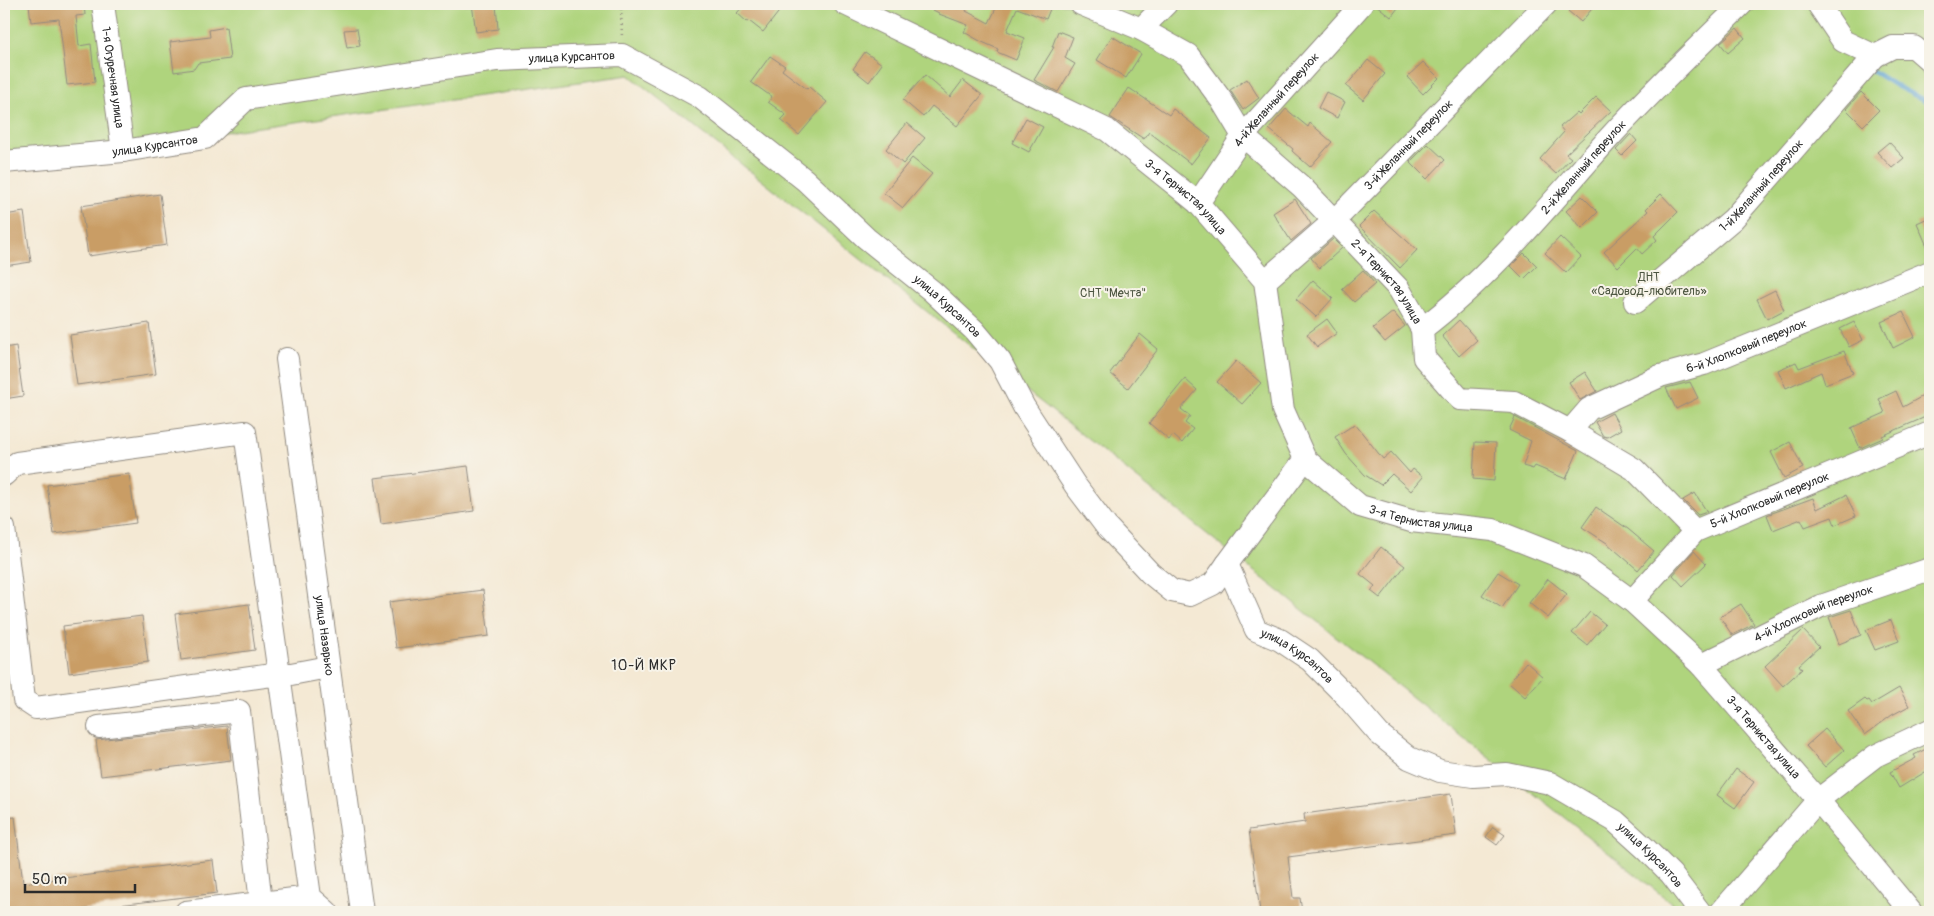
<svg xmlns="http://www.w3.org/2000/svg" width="1934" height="916" viewBox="0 0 1934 916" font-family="Pangolin,sans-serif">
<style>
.green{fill:#afd47d;stroke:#6d8054}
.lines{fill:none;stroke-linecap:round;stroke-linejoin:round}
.stream{stroke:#5ca2d2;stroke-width:4.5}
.building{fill:#c99d65}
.minor-casing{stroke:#908a80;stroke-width:24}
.path{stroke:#908a80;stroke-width:2.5;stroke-dasharray:1 4;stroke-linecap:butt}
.minor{stroke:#fff;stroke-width:22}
.labels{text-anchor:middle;stroke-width:4;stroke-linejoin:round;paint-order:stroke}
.street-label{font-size:12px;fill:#2b2b2b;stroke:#f7f3e8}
.park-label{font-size:12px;fill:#4c5540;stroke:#f7f3e8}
.neighbourhood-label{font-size:14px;letter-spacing:1px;fill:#2b2b2b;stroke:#f7f3e8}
</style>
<rect width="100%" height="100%" fill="#f7f3e8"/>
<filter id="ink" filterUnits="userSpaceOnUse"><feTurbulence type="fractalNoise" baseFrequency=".02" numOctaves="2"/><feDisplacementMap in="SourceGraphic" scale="10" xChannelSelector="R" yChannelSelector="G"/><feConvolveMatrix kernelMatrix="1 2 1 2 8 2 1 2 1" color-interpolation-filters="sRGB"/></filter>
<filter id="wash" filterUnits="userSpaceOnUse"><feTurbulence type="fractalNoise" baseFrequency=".0096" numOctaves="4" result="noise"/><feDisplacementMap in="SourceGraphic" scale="20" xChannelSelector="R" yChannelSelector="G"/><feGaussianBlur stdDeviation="1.12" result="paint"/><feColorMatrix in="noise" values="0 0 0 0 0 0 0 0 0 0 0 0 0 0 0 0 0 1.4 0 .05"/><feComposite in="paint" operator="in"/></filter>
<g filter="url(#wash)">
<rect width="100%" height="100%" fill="#f4e9d4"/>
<path class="green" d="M4,4H1930V912H1683L629,75L4,163Z"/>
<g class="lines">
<path class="stream" d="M1871,70L1896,86L1930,103"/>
</g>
<g id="blocks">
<path class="building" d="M29,4H84L85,15L76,16L79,46L91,44L95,82L67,85L59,19L31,22Z
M472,4H496L498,29L476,32Z
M745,4H785L763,32L749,21L747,22L737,13Z
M921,4H969L966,11L989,23L998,4H1052L1046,19L1017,8L1007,31L1025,38L1016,60L997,52L998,49L980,41L964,32L968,25L939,14V13Z
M1375,4H1401L1391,17Z
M1574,4H1596L1581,22L1568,11Z
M226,27L230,59L198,63L194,69L174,72L170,42L210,37L209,30Z
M1737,28L1745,38L1728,53L1720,43Z
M357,29L360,46L347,48L344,30Z
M1058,31L1073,37L1065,58L1075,64L1058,92L1034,80L1054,47H1052Z
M1112,36L1141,54L1126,78L1097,60Z
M865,52L882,64L869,82L853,69Z
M770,56L785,66L782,70L807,89L809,87L827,102L799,135L781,120L786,115L768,102L772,97L751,82Z
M1368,60L1385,74L1363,100L1346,86Z
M1423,62L1439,78L1423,94L1407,77Z
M925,75L950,97L963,80L982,95L957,126L932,106L923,117L903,100Z
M1247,79L1259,98L1243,110L1230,90Z
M1129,88L1169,115L1173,109L1211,138L1191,164L1149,132L1144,139L1110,117Z
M1326,92L1345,102L1337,118L1318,108Z
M1861,92L1879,110L1863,126L1846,109Z
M1596,97L1611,111L1566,154L1571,158L1556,174L1540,159L1564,132L1560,127L1577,112L1579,114Z
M1286,109L1308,127L1310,123L1332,142L1310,167L1292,151L1293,149L1269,129Z
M1026,118L1043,127L1029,152L1012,143Z
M907,123L925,138L903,164L886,149Z
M1631,134L1637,141L1622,156L1616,150Z
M1889,142L1904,158L1892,168L1877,152Z
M1428,144L1445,160L1427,179L1410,162Z
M912,158L932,174L903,208L884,193Z
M160,194L167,245L88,256L81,206Z
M1661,194L1678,212L1654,236L1657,240L1642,254L1637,248L1618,267L1604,252L1648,211L1646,209Z
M1582,196L1598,212L1582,228L1566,211Z
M1295,199L1311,224L1291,241L1273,213Z
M1374,211L1417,250L1400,268L1359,226Z
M24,212L31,262L4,266V215Z
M1930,217V253L1917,223Z
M1560,237L1581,257L1566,273L1545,253Z
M1333,239L1342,248L1320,268L1311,258Z
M1524,253L1537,266L1524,279L1511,266Z
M1363,270L1375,284L1354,302L1342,289Z
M1313,280L1333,298L1316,317L1296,299Z
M1775,290L1784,310L1767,319L1757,299Z
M1393,312L1405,326L1385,342L1373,328Z
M1903,312L1915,337L1893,348L1881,322Z
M1327,319L1337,333L1317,347L1307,334Z
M1459,320L1477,340L1459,356L1442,336Z
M1854,322L1863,340L1849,347L1840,329Z
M149,323L156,374L77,385L70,335Z
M1140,334L1158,349L1128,388L1110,373Z
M16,346L23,396L4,399V348Z
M1844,351L1853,373L1825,384L1821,372L1786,388L1778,370L1796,362L1799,368Z
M1236,361L1261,383L1242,404L1217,382Z
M1585,372L1597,391L1580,400L1569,382Z
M1185,379L1197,390L1181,409L1190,416L1185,423L1193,429L1182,443L1173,435L1169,440L1149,423Z
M1690,382L1698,398L1676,409L1666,388Z
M1896,391L1903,407L1930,392V415L1882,436L1883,438L1860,448L1851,428L1885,413L1879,399Z
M1612,413L1621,429L1607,437L1603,436L1595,422Z
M1515,417L1578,451L1566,479L1535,466L1533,469L1523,466L1531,441L1509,430Z
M1355,424L1383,459L1391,452L1410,473L1413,469L1423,477L1411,491L1392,474L1381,485L1365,475L1346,454L1335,437Z
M1475,442L1496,443L1494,481L1473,479Z
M1790,442L1803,468L1784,478L1771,452Z
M468,466L474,511L381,524L375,478Z
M129,474L136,523L54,534L47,485Z
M1695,493L1707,512L1698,515L1683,500Z
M1846,495L1856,516L1835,525L1832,517L1805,527L1801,519L1773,530L1767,515L1813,498L1817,509Z
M1596,507L1628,529L1654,551L1638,570L1607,543L1582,527Z
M1381,547L1405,566L1380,598L1371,591L1375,586L1360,574Z
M1694,551L1706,564L1683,586L1673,575Z
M1498,572L1518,584L1502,608L1482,595Z
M1548,579L1567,594L1548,618L1529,603Z
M483,590L489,636L396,648L389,602Z
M249,604L255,650L181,660L175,614Z
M1741,604L1754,624L1732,635L1720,617Z
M1851,610L1861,635L1839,644L1829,617Z
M1590,612L1605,624L1587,645L1572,633Z
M142,616L148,662L69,673L63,626Z
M1891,620L1899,641L1875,650L1866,630Z
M1803,630L1819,647L1799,665L1802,669L1783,686L1765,666Z
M1526,662L1543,677L1525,697L1509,683Z
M1899,688L1909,706L1892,715L1865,735L1848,711L1865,699L1867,701L1869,700L1872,704Z
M227,726L231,760L101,776L96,740Z
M1825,729L1844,750L1825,767L1806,746Z
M1930,747V769L1899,788L1890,772L1916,758L1914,755Z
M1736,769L1754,782L1735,808L1717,795Z
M1451,794L1456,835L1288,857L1293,898H1300L1302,912H1260L1249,830L1305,822L1304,814Z
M15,817L23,883L213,860L217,893L62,912H4V818Z
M1493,827L1505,835L1497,845L1486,837Z"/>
</g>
</g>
<g filter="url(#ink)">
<use href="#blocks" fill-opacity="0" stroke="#908a80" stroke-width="1"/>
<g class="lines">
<g class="minor-casing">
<g id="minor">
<path id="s1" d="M103,4L123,151"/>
<path id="s2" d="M845,4L1107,130L1198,203L1265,281L1283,410L1305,459L1360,506L1411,521L1493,530L1584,566L1632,601L1701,665L1818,800L1911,912"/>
<path id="s3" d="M1081,4L1141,29L1188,55L1222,101L1243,136L1302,187L1399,289L1422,329L1424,358L1460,399L1514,402L1570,431L1634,469L1695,531"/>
<path d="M1818,4L1843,41L1875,56L1893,47H1914L1930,61"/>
<path d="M1141,29L1166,4"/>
<path id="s4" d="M4,162L123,151L205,138L246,99L497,60L622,55L700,97L805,180L866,238L932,291L974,330L1000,361L1024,407L1075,485L1106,526L1150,573L1172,591L1190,595L1213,584L1227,564L1256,630L1280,640L1310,660L1347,697L1379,734L1409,758L1440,771L1473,776L1507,774L1550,783L1615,821L1646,849L1671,874L1700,912"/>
<path id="s5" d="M1198,203L1243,136L1362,4"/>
<path id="s6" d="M1265,281L1335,220L1546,4"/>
<path id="s7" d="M1635,302L1733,219L1875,56"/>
<path id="s8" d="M1422,329C1492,276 1549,205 1608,139C1651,92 1697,48 1742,4"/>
<path id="s9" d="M287,359L362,912"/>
<path id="s10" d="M1570,431L1589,409L1660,376L1704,364L1930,272"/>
<path d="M4,475L17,463L245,432L279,674H291L328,667"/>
<path d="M4,528L24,700L36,708L279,674L310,897L327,912"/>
<path d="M1227,564L1305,459"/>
<path id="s11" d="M1632,601L1695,531L1930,433"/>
<path id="s12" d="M1701,665L1821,606L1930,569"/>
<path d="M99,727L239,711L261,903"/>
<path d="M186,912L310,897"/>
<path d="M1721,912L1818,800L1875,756L1930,730"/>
</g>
</g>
<path class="path" d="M621,4L622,38"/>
<use href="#minor" class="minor"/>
</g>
</g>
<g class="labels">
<g class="street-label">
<text dy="4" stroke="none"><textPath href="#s4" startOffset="588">улица Курсантов</textPath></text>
<text dy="4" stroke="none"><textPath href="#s1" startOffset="74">1-я Огуречная улица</textPath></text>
<text dy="4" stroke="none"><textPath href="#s5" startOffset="130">4-й Желанный переулок</textPath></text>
<text dy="4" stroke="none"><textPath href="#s4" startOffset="152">улица Курсантов</textPath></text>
<text dy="4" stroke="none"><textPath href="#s6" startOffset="198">3-й Желанный переулок</textPath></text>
<text dy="4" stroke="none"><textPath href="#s8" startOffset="229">2-й Желанный переулок</textPath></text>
<text dy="4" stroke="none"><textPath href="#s7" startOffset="172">1-й Желанный переулок</textPath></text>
<text dy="4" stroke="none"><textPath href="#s2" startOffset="394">3-я Тернистая улица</textPath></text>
<text dy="4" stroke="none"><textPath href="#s3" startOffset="422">2-я Тернистая улица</textPath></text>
<text dy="4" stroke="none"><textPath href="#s4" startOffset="1051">улица Курсантов</textPath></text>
<text dy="4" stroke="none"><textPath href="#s10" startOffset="199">6-й Хлопковый переулок</textPath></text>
<text dy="4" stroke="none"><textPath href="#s11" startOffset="175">5-й Хлопковый переулок</textPath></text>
<text dy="4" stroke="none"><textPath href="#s2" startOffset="829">3-я Тернистая улица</textPath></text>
<text dy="4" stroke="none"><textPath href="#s12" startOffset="124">4-й Хлопковый переулок</textPath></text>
<text dy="4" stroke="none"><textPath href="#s9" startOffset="279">улица Назарько</textPath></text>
<text dy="4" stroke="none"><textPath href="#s4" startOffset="1606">улица Курсантов</textPath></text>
<text dy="4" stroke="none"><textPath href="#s2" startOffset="1249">3-я Тернистая улица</textPath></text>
<text dy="4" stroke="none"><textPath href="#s4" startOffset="2028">улица Курсантов</textPath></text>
</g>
<g class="park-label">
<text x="1649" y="281">ДНТ<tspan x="1649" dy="14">«Садовод-любитель»</tspan></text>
<text x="1113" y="297">СНТ "Мечта"</text>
</g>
<g class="neighbourhood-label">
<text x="644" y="670">10-Й МКР</text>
</g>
</g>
<rect width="1934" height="916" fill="none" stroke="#f7f3e8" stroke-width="20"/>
<path d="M25 884v8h110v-8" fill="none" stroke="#2b2b2b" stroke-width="2.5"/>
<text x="32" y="884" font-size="15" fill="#2b2b2b" stroke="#f7f3e8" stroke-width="4" paint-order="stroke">50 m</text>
</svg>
